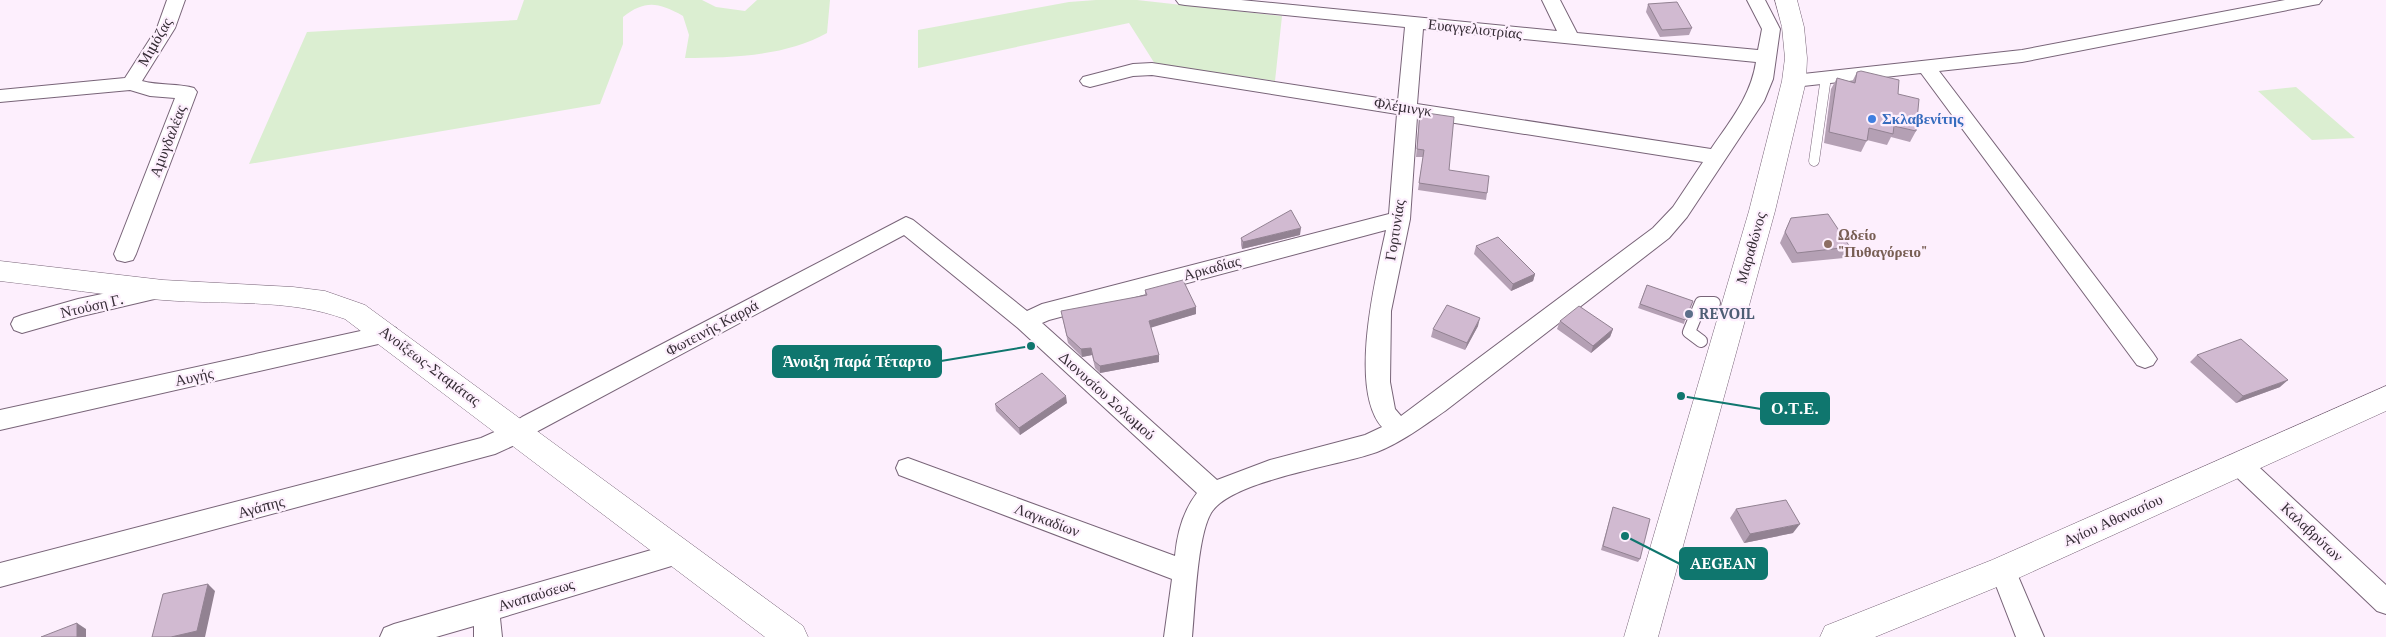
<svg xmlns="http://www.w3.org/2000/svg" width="2386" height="637" viewBox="0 0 2386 637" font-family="'PT Serif',serif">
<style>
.green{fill:#dbeed1}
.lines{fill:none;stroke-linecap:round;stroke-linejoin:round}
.service-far1-casing{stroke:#786478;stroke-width:11}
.service-casing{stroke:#786478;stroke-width:14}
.minor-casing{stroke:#786478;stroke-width:2}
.tertiary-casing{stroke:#786478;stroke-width:1}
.primary-casing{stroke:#786478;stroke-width:1}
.service-far1{stroke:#fff;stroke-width:10}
.service{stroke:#fff;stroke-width:12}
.minor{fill:#fff;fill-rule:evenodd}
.tertiary{fill:#fff;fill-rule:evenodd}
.primary{fill:#fff;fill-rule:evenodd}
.wall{fill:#b4a0b4}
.shaded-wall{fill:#928292}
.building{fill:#d1bad1;stroke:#928292}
.shop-dot{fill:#3f7fe0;stroke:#fdeffd;stroke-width:2}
.education-dot{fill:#8d6e63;stroke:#fdeffd;stroke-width:2}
.service-dot{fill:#5c6f8a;stroke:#fdeffd;stroke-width:2}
.labels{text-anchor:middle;stroke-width:4.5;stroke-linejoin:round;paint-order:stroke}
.street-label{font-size:15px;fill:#352c35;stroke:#fdeffd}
.shop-label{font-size:15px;font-weight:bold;fill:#366cbe;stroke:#fdeffd;text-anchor:start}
.education-label{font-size:15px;font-weight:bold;fill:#785e54;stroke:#fdeffd;text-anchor:start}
.service-label{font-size:15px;font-weight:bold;fill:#4e5e75;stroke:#fdeffd;text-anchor:start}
.leader{fill:none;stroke:#0f766e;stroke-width:2}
.callout-dot{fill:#0f766e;stroke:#fdeffd;stroke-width:2}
.callout{fill:#0f766e;stroke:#0f766e;stroke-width:2}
.callout-label{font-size:16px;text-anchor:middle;font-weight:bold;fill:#fff}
</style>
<rect width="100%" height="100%" fill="#fdeffd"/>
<path class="green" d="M524,0H702L716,7L745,11L757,0H830L827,33C787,56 730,58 685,58L689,35L683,16C658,2 645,0 623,17V44L600,104L249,164L307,32L517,20Z
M1096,0H1137L1282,16L1275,81L1155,64L1129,23L918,68V30L1069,2Z
M2296,87L2355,138L2312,140L2258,91Z"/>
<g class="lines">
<g class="service-far1-casing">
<path id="service-far1" d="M1814,161L1826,77"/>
</g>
<g class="service-casing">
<path id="service" d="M1701,341L1689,332L1701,303H1714"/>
</g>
<g class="minor-casing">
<path id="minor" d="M167,0H185L175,28L142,81C159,86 177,83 194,88L197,92L136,254L133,260L125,262L117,260L114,254L175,98L150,96L130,90L0,102V90L125,78L157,28Z
M1176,0H1241L1557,31L1542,0H1560L1577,33L1758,50L1762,29L1747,0H1765L1780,29L1773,79L1764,101L1687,217L1669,238L1445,411C1423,426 1402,442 1377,452C1339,466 1231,480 1211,513C1197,537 1195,607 1192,637H1164L1172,579L899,475L896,468L899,461L908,458L1175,556C1177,534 1183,511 1197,493L1018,328L904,235L538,431L528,439L495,454L0,587V563L481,438L510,425L522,417L906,217L913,220L1027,311L1042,304L1389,214L1397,114L1152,75L1133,76L1090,87L1083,85L1080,81L1083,77L1133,64L1152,63L1398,101L1405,27L1185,5L1179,4ZM1423,29L1756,62C1751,96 1730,121 1711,149L1417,104ZM1417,117L1703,162L1673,207L1653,228L1401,416L1395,409L1390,382L1391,311L1410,219ZM1386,230C1376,277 1348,388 1382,427L1365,435L1270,460L1217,480L1042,323L1049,320Z
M2285,0H2322L2319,4L2313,5L2022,62L1939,71L2153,353L2157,359L2153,365L2145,368L2137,365L1921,73L1794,87L1787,85L1784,81L1787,77L1794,75L2022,50Z
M159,282L167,284L170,290L167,296L78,317L22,333L14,330L11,324L14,318L22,315L78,299Z
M388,325L396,328L399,334L396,340L0,430V410Z
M2238,453L2247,456L2386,585V614L2377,611L2229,470L2226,463L2229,456Z
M679,542L688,545L692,553L688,561L500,618L502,637H474V626L436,637H380L384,628L394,624Z
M2003,558L2012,562L2044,637H2016L1990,570L1994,562Z"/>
</g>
<g class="tertiary-casing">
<path id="tertiary" d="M0,261L163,280L293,287L325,291L365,305L803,626L808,637H765L345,319C289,298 223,305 163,300C109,296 54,287 0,281Z
M2386,386V411L2014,580L1875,637H1820L1825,626L1992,560Z"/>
</g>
<g class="primary-casing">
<path id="primary" d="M1775,0H1797L1804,27L1807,58L1806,81L1775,211L1658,637H1624L1749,211L1782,81L1785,58L1782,27Z"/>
</g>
<use href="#service-far1" class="service-far1"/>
<use href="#service" class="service"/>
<use href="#minor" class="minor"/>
<use href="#tertiary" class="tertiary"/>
<use href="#primary" class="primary"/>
</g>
<path class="wall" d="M1648,4L1692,28L1689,35L1660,37L1646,12Z
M1857,72L1916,131L1910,142L1891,137L1887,145L1867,140L1861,152L1824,143L1831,89L1837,78L1852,82Z
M1420,112L1449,170L1487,193L1486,200L1418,190L1423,157H1416L1419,119Z
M1791,218L1850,247L1844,258L1792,263L1780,243L1786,229Z
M1300,235L1242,249L1241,245V238Z
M1476,246L1535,274L1533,281L1511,291L1474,254Z
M1647,285L1685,320L1684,324L1638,308Z
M1145,290L1196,307V314L1151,327L1159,362L1100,373L1095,368L1092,355L1082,357L1068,343L1061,311L1145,296Z
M1560,321L1613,329L1610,337L1591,353L1557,329Z
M1478,326L1465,350L1431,337L1433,329Z
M2197,355L2280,387L2236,403L2190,362Z
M1067,403L1020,435L996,411L995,404Z
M1613,507L1640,559L1638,562L1601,550Z
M1736,509L1793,533L1744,543L1730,518Z"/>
<path class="shaded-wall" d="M1301,228L1300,235L1242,249L1243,242Z
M1535,274L1533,281L1511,291L1513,284Z
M1196,307V314L1150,328L1149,321Z
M1480,318L1478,326L1465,350L1467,343Z
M1613,329L1610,337L1591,353L1593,346Z
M1091,348L1092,355L1082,357L1081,349Z
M1159,355V362L1100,373V366Z
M2288,380L2280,387L2236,403L2243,396Z
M1066,396L1067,403L1020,435L1019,428Z
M1800,524L1793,533L1744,543L1750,534Z
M208,584L215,591L205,637H171Z
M77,623L86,629V637H77Z"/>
<path class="building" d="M1677,2L1692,28L1662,30L1648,4Z
M1861,71L1899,80L1898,94L1919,99L1916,131L1894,126L1893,134L1869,128L1867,141L1829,132L1837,78L1855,83L1857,72Z
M1420,112L1454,117L1449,170L1489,176L1487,193L1419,183L1424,150L1417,149Z
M1291,210L1301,228L1243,242L1241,238Z
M1828,214L1850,247L1797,253L1785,232L1791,218Z
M1498,237L1535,274L1513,284L1476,246Z
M1183,280L1196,307L1149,321L1159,355L1100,366L1094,361L1091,348L1081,349L1067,336L1061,311L1147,295L1145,290Z
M1647,285L1693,301L1685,320L1640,304Z
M1447,305L1480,318L1467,343L1433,329Z
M1579,306L1613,329L1593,346L1560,321Z
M2241,339L2288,380L2243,396L2197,355Z
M1042,373L1066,396L1019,428L995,404Z
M1786,500L1800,524L1750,534L1736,509Z
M1613,507L1650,519L1640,559L1603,546Z
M208,584L197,631L171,637H152L163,594Z
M77,623V637H41Z"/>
<circle class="shop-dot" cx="1872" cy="119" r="5"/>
<circle class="education-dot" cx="1828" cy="244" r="5"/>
<circle class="service-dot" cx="1689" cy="314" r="5"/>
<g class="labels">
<g class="street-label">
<text transform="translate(1475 29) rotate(6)" y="5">Ευαγγελιστρίας</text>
<text transform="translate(155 42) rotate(-60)" y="5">Μιμόζας</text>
<text transform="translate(1403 107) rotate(9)" y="5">Φλέμινγκ</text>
<text transform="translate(168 141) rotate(-69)" y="5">Αμυγδαλέας</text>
<text transform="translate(1395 230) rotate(-81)" y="5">Γορτυνίας</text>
<text transform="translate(1751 248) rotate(-74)" y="5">Μαραθώνος</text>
<text transform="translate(1212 268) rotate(-15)" y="5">Αρκαδίας</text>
<text transform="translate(92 306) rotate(-13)" y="5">Ντούση Γ.</text>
<text transform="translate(712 328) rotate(-28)" y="5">Φωτεινής Καρρά</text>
<text transform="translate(430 366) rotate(37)" y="5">Ανοίξεως-Σταμάτας</text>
<text transform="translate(194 377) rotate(-12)" y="5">Αυγής</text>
<text transform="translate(1107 396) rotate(42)" y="5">Διονυσίου Σολωμού</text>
<text transform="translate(261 507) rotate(-15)" y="5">Αγάπης</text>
<text transform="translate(1047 520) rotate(21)" y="5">Λαγκαδίων</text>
<text transform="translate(2113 520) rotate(-24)" y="5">Αγίου Αθανασίου</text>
<text transform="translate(2312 532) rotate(43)" y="5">Καλαβρύτων</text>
<text transform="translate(536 595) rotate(-17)" y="5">Αναπαύσεως</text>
</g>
<g class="shop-label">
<text x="1882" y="124">Σκλαβενίτης</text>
</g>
<g class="education-label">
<text x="1838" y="240">Ωδείο<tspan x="1838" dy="17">"Πυθαγόρειο"</tspan></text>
</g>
<g class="service-label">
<text x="1699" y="319">REVOIL</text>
</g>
</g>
<path class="leader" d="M1031 346L941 361M1681 396L1761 409M1625 536L1680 564"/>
<g class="callout-dot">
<circle cx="1031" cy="346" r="5"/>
<circle cx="1681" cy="396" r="5"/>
<circle cx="1625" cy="536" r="5"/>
</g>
<g class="callout">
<rect x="773" y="346" width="168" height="31" rx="5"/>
<rect x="1761" y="393" width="68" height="31" rx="5"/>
<rect x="1680" y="548" width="87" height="31" rx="5"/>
</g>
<g class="callout-label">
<text x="857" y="367">Άνοιξη παρά Τέταρτο</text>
<text x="1795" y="414">Ο.Τ.Ε.</text>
<text x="1723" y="569">AEGEAN</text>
</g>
</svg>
